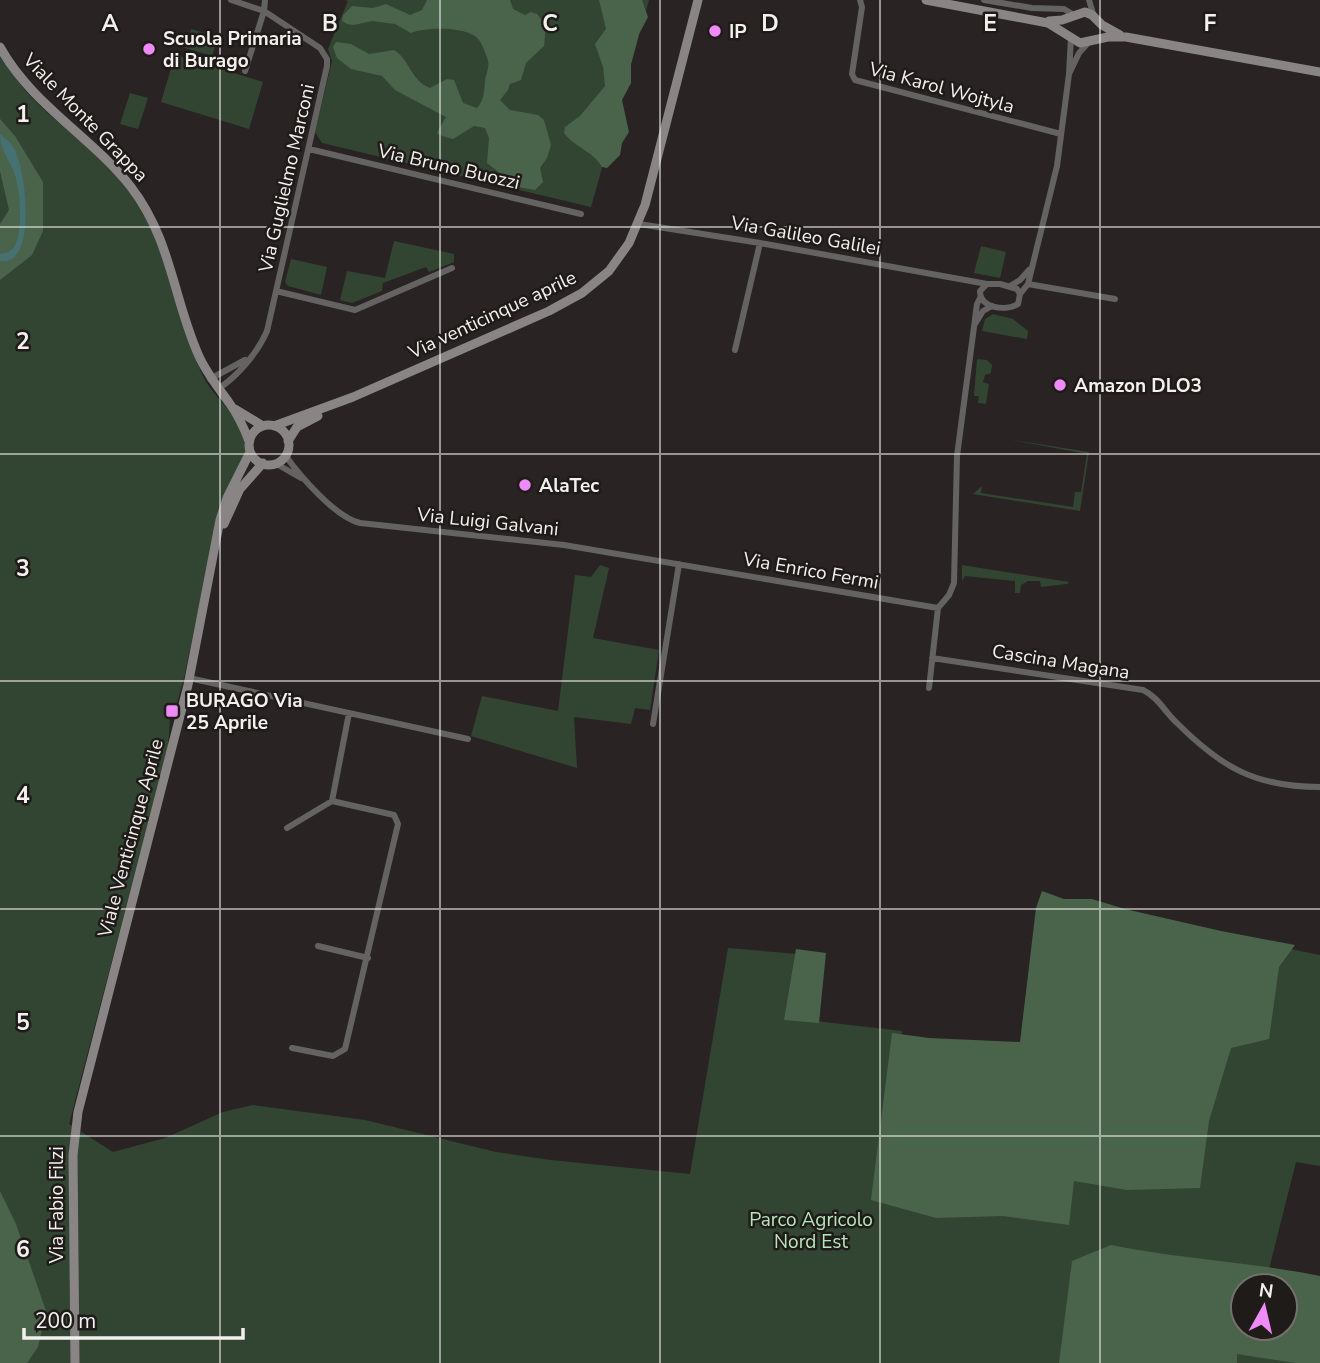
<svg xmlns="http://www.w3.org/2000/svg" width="1320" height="1363" viewBox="0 0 1320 1363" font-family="'Nunito Sans',sans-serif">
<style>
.green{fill:#324533;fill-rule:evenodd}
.forest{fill:#4a644b;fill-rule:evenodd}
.water{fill:#457172}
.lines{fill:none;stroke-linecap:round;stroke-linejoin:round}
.street{stroke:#656362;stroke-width:6}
.secondary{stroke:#898584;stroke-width:9}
.grid{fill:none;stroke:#f3f0ee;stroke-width:2;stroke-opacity:0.55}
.poi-dot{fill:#ee8bf8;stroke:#1f1b19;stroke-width:2.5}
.labels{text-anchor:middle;stroke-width:5;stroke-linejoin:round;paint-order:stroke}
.poi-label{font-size:19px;font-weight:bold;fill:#f3f0ee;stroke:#1f1b19;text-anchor:start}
.street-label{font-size:19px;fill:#f3f0ee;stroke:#1f1b19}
.park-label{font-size:19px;fill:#b5e5b8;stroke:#1f1b19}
.grid-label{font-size:23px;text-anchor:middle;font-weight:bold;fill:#f3f0ee;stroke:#1f1b19;stroke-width:5;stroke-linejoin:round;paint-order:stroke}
</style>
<rect width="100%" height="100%" fill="#292423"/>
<path class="green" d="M345,0H649L591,207L322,143L315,132L332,61L328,49L348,1Z
M191,29L218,37L212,56L185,48Z
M0,53C7,66 15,78 24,89C58,129 109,155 137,201C170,255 176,319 203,376C216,403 249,420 245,453L220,504L184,678L176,706H171L168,747L69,1124L113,1152L165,1138L223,1112L253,1105L365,1120L496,1152L550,1160L690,1174L728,948L809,955L816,1021L902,1031L893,1122L1073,1162L1271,945L1320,955V1166L1296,1162L1269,1269L1320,1279V1363H0ZM1243,1286H1285V1328H1243Z
M175,55L263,82L249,129L161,102Z
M130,93L148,98L138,129L120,124Z
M394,241L454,254V262L429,272L426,267L383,283L382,291L352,303L340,300L347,271L385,278Z
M981,246L1006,252L1000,278L974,273Z
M291,259L327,267L321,295L288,286L285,282Z
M993,314L1013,319L1028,331L1027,339L982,331L985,319Z
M977,359L987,360L992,365L991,373L985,375L983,382L989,384L986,404L978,403L979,396H974Z
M1007,439L1089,452L1080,511L973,494L982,486L981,493L1073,507L1075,492H1081L1087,454Z
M600,565L609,568L593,638L659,650L650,710L635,708L631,724L574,717L577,768L471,736L482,696L558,711L575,575L591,577Z
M962,565L1069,582L1067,584L1041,587L1040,581H1028L1021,585L1020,593H1015V581L965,576L962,581Z"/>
<path class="forest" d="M427,0H510L513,9L525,15L531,12L537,14L546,25L544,46L526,63L521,80L510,84L508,90L500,100L510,110L538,115L544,120L551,145L547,158L540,168L543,182L535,190L518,187L487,163L489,138L485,128L474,126L453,139L442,136L437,133L446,117L395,90L382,76L351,69L337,58L333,47L336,42L351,44L369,54L394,50C410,60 411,81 430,88L447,79L454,80L463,103L477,108C484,100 484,92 485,82C485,75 490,68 488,61C487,56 482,44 479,40C469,26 425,27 411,33L395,24L372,21L354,25L347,24L342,21L343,15L352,6L373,8L386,4L410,15L422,10Z
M599,0H642L648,17L639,34L631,64V83L622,100L629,132L622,143L620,155L607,168L602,167C592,150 575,148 564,133L565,127L580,116L605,86L603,67L595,44L606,29Z
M0,119L15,136L43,182V231L32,255L0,280V224L9,210L0,171Z
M1042,891L1064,899H1092L1125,909L1221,931L1295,945L1279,967L1269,1039L1231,1048L1209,1121L1200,1188L1127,1190L1074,1181L1069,1225L1003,1216L936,1218L871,1200L892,1033L929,1038L1020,1042L1036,908Z
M796,949L826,953L819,1023L784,1020Z
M0,1191L16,1224L46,1311L38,1347L27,1363H0Z
M1111,1245C1180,1259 1251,1262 1320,1276V1363H1295L1237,1354V1363H1059L1072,1261ZM1243,1286H1285V1328H1243Z"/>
<path class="water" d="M0,134C6,139 12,143 15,150C25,171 33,238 15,256C11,261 6,261 0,261V254C6,253 11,252 14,247C24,232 20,191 15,175C10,160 0,150 0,134Z"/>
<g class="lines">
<path class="street" d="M860,0L862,7L852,74L855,80L1061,134
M984,0L1032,8L1064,9L1074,15
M1089,0L1094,17
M245,71L264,11L265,0
M1069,74L1079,53L1090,41
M309,149L581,214
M639,224L760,243L987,284
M987,284H1000L1017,289L1020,294L1018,304C1006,311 980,309 980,291Z
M1028,284L1115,299
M1010,286L1020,280L1029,270
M276,291L355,310L452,268
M1020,294L1028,284L1057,166L1069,74L1071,37
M975,324L983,311L992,306
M735,350L760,243
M210,379L245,360
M218,389C238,376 258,352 267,331L327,66V59L320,48L264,11L231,0
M285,455C300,476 335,517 360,523L564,545L938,608
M275,463L301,478
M938,608L949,595L954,583L957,456L977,304L980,298
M932,658L1143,690C1158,697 1165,712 1177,723C1222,768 1256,787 1320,787
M189,678L468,739
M929,688L938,608
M653,724L679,564
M287,828L332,801L349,713
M318,946L368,958
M292,1048L333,1056L345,1049L398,824L394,815L332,801"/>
<path class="secondary" d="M926,0L1048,23L1080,43L1108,37H1126L1320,72
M1049,21L1062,20L1085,12L1092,15L1102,25L1120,35
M0,47C32,105 91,136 131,187C171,239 173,297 198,354C206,373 218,387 230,404C238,415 244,428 249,441
M235,409L263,426
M249 445a20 20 0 1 1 40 0a20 20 0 1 1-40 0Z
M274,426L353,397L549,311L582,293L609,271L629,243L645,205L698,0
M288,441L297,427L318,416
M224,524L240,489L263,463
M75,1363L73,1155L78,1112L188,685L220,520L227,498L250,452"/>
</g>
<path class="grid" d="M220,0V1363M440,0V1363M660,0V1363M880,0V1363M1100,0V1363M0,227H1320M0,454H1320M0,681H1320M0,909H1320M0,1136H1320"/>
<g class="poi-dot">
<circle cx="715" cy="31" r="7"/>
<circle cx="149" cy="49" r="7"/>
<circle cx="1060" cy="385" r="7"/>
<circle cx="525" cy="485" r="7"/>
<rect x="165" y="704" width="14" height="14" rx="3.5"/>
</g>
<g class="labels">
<g class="poi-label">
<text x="729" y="38">IP</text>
<text x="163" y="45">Scuola Primaria<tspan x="163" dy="22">di Burago</tspan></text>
<text x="1074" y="392">Amazon DLO3</text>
<text x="539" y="492">AlaTec</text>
<text x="186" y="707">BURAGO Via<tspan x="186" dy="22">25 Aprile</tspan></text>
</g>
<g class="street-label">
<text transform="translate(942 87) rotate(15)" y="7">Via Karol Wojtyla</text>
<text transform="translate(86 117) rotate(46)" y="7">Viale Monte Grappa</text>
<text transform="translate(449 166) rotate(13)" y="7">Via Bruno Buozzi</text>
<text transform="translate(286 178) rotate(-77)" y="7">Via Guglielmo Marconi</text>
<text transform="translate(806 235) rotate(10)" y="7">Via Galileo Galilei</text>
<text transform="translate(492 314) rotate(-25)" y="7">Via venticinque aprile</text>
<text transform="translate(488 521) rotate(6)" y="7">Via Luigi Galvani</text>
<text transform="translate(811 570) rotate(10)" y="7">Via Enrico Fermi</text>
<text transform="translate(1061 661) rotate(9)" y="7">Cascina Magana</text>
<text transform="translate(130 838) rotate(-75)" y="7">Viale Venticinque Aprile</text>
<text transform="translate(56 1205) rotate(-90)" y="7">Via Fabio Filzi</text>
</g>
<g class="park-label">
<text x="811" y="1226">Parco Agricolo<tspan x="811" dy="22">Nord Est</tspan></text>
</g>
</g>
<g class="grid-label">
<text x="110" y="31">A</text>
<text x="330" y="31">B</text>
<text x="550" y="31">C</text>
<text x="770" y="31">D</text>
<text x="990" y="31">E</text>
<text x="1210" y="31">F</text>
<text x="23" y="122">1</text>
<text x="23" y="349">2</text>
<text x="23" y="576">3</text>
<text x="23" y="803">4</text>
<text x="23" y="1030">5</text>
<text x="23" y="1257">6</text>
</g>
<g transform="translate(1264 1307) rotate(8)"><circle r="33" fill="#1f1b19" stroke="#74706e" stroke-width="2"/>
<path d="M0-5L12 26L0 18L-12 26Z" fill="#ee8bf8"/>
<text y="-10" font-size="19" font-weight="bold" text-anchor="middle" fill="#f3f0ee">N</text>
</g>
<path d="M24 1328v10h219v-10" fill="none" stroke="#f3f0ee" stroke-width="3.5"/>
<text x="35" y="1328" font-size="21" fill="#f3f0ee" stroke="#1f1b19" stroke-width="5" paint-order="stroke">200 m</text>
</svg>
